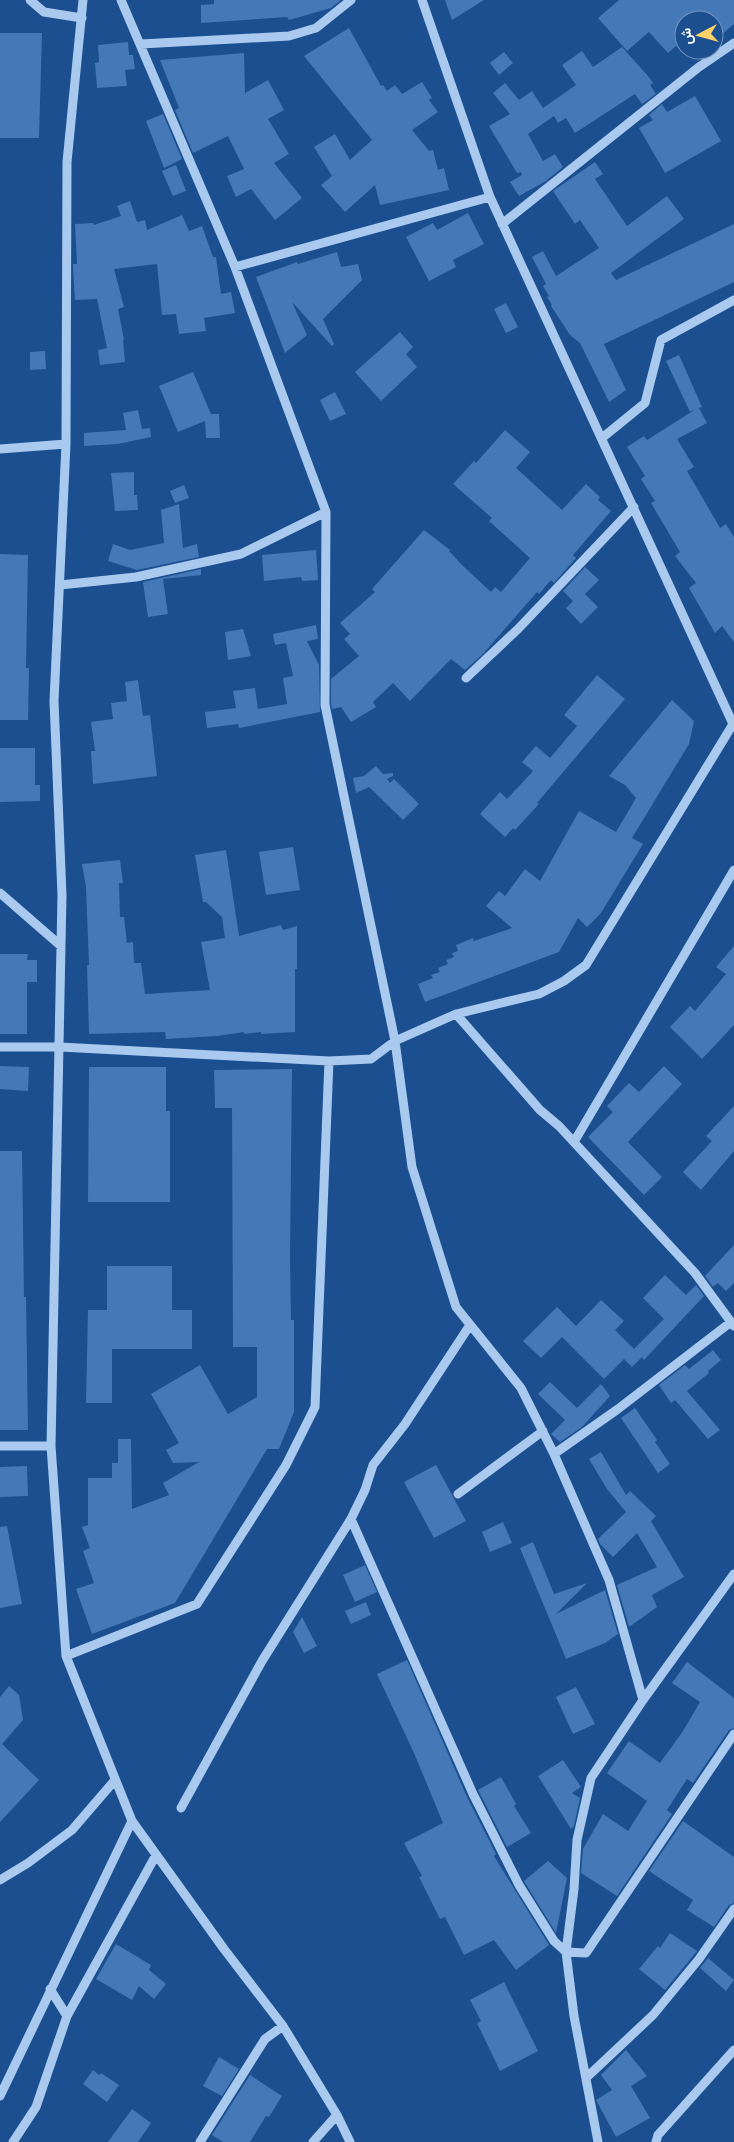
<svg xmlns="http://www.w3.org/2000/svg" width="734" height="2142" viewBox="0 0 734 2142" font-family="Raleway,Vazirmatn,sans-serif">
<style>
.building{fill:#4478b7}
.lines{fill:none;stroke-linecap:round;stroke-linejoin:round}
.minor{stroke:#a9c9ee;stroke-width:9}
</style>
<rect width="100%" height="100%" fill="#1b4f8f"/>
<path class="building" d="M214,0H341L331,8L289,20L287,17L201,23V5L214,4Z
M445,0H484L452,20Z
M619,0H734V24L714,41V20H684V39L668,53L649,32L627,51L598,18Z
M349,28L381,86L383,85L387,91L395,85L402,94L422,82L432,98L429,100L438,112L412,130L429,151L433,150L438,170L444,168L449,190L380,205L375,185L345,212L321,185L332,176L314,147L335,134L350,160L372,140L304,56Z
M0,33H42L39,138H0Z
M128,42L129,55H133L135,69L125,70L127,86L97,88L95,63L99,62L98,45Z
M622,47L648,76L653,83L650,85L656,94L642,104L635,94L575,133L566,118L558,123L554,116L528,134L543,161L555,154L563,167L546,181L519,196L510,182L522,175L521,172L517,173L489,126L510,114L493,93L505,83L519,100L532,91L543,108L576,85L562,65L582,51L593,67Z
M504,52L513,63L499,75L490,63Z
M244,53L245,93L268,80L284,110L268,119L289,154L274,163L302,198L275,220L251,189L236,197L227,176L244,169L228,136L193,153L175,110L179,108L160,60Z
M695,96L721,141L665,173L639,128L653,120L649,115L662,104L667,112Z
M163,114L182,159L164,168L146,121Z
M595,162L603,174L595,179L627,226L667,196L684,219L611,273L616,280L734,224V282L604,344L626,390L609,402L580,343L570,335L551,306L552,305L547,297L549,296L543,286L546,284L532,257L543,251L556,276L599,248L580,220L575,224L553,191Z
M176,165L186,191L173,196L162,171Z
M130,201L137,222L145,220L147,230L182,215L189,231L202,226L213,257H216L221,294L231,292L235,313L204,318L206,331L179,334L176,314L162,315L157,264L114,269L124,307L118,309L124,340H123L125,362L100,365L98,350L107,348L97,299L75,300L73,268V264H77L75,224L93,223L94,225L121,216L117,206Z
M468,213L484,244L453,260L456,267L429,281L406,237L433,223L437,230Z
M337,252L341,267L358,264L362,280L323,319L334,344L332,346L292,302L307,335L285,353L256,277L297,262L298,264Z
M506,303L518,327L506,333L494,309Z
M400,332L413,347L406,354L417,367L381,401L355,372Z
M45,351L46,369L30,370V352Z
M679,355L702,407L699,408L707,423L677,439L694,467L687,471L720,528L726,524L734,537V642L722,626L715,633L689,588L696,583L675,556L680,552L651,503L655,501L641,479L645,476L627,447L644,436L647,440L696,409L690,412L666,361Z
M193,372L211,414H219L220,438H206L205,421L178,432L159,386Z
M335,392L346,414L330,421L320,400Z
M138,410L142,429L150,428L151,437L118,444L84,446V433L126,430L123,413Z
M505,430L530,452L516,468L562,510L586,484L600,497L598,500L611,511L573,555L576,558L554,583L551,580L539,594L537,592L482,655L465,670L451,659L410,701L393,683L373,702L376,707L351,722L341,707L332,709L331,704V679L359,656L344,639L350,634L340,623L375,592L372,589L424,530L450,550L449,551L463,566L491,592L495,587L501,592L530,558L489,521L492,518L453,484L474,461L476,463Z
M134,472V495H137L138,510L115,511L111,473Z
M184,485L189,498L175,503L170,491Z
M179,504L183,548L197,544L199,557L137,570L108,561L113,544L130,550L164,543L161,510Z
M316,550L318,580L302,581L301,577L264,581L262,555Z
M0,554L28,555L26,668H29L28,720H0Z
M585,567L599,580L585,594L598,607L581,624L566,608L573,601L563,591Z
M201,569V575L163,579L168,614L148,617L143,582Z
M316,625L318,639L307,641L319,665L320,712L239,728L238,724L207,728L205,712L236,708L233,691L255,688L258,709L287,704L283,678L293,676L286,643L275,645L273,634Z
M243,629L251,656L228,660L225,632Z
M597,675L625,699L537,803L539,804L515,830L513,828L505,837L480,814L500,792L507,799L533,771L522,762L536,746L550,758L577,726L564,715Z
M138,680L143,716L150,715L157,776L93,784L91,751H95L91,722L113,719L111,703L127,701L125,682Z
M672,700L694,721L689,744L632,838L643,844L601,913L587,927L578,918L559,952L425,1002L418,984L433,978L431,975L440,972L438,968L448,964L446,960L454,957L452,953L458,951L456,945L473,938L474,941L512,928L486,906L499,891L505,896L525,869L540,881L579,811L616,832L636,798L625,785L609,776Z
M0,748H35V785H40V801L0,802Z
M376,766L383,774L393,773V776L387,779L390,783L394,779L419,804L403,820L369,787L356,793L353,778L364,776Z
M293,847L300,890L266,895L259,852Z
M226,850L239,936L281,925L283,930L297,926V969H295V1032L261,1034V1032L244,1034V1032L217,1036L166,1039L165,1032L89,1034L87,965H89L86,887L82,864L120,860L123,883H119L120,917H124L127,943L133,942L134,963H141L145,994L210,990L201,942L225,938L222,917L206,902H203L195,855Z
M734,946V1025L702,1059L670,1027L690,1006L695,1011L726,974L716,967Z
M0,954H28L27,960H37V982H27V1034H0Z
M0,1066L29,1067L28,1091L0,1089Z
M664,1066L682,1084L628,1142L662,1177L644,1195L588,1137L613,1112L607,1106L629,1083L639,1092Z
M89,1067H166V1111H170V1202H88Z
M292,1069L290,1258L291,1320H294V1412L279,1449H267L175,1603L92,1634L76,1589L94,1583L83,1551L90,1548L82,1527L88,1525V1478H112V1463H118V1439H131L132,1509L169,1495L163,1483L199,1462L173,1463L166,1450L179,1443L151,1394L200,1365L228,1414L257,1397V1347H233L232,1108H215L214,1070Z
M734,1106V1151L701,1190L683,1172L712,1141L706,1136Z
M0,1151H22L24,1297H26L28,1430H0Z
M734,1245V1283L726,1291L718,1283L713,1287L705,1276Z
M107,1266H172V1310H192V1349H112V1403H86L88,1310H107Z
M665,1275L686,1295L696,1285L704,1296L644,1360L642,1357L632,1367L624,1359L604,1379L562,1337L541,1358L523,1341L557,1307L576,1326L601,1300L624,1321L615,1330L634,1349L664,1319L643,1298Z
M713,1350L721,1360L708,1371L709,1373L687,1391L720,1430L708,1439L675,1400L671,1403L659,1385L685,1365L689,1369Z
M550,1382L577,1408L601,1384L610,1396L582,1427L560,1442L551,1434L565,1420L538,1394Z
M635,1408L657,1440L655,1442L670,1464L658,1473L621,1418Z
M601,1452L626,1495L630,1491L656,1516L651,1521L684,1577L652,1595L657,1607L629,1627L617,1585L657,1567L637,1533L613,1557L600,1544L598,1539L626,1512L607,1489L589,1459Z
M436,1465L466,1521L434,1538L404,1482Z
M27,1466L28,1496L0,1497V1467Z
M503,1522L512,1543L490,1552L482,1532Z
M7,1526L22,1604L0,1608V1527Z
M533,1542L554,1594L587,1583L556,1614L605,1590L618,1634L605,1643L566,1659L520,1548Z
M365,1565L377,1592L355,1602L343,1575Z
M366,1602L371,1615L351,1624L345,1611Z
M302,1617L317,1646L304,1653L293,1632Z
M407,1660L467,1797L496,1854L494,1856L549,1945L516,1970L494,1940L464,1955L445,1917L440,1919L419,1877L422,1876L404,1843L443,1823L414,1753L377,1674Z
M687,1662L734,1698V1728L729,1730L693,1783L687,1779L667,1810L672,1814L617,1896L581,1873L583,1849L603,1814L628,1831L647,1801L607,1773L629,1741L660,1763L683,1731L700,1702L672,1683Z
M9,1686L19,1695L23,1720L2,1744L39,1780L0,1822V1697Z
M576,1687L595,1724L573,1734L556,1697Z
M563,1760L581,1787L572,1793L580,1798L574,1826L571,1829L538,1776Z
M501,1777L516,1804L514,1806L531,1833L507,1847L478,1790Z
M683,1821L734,1857V1903L729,1905L714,1927L687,1910L693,1900L649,1871Z
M548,1861L567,1878L556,1933L524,1881Z
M670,1933L697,1951L665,1990L639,1969L658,1946L660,1948Z
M116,1944L151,1965L149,1970L166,1984L154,1999L139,1986L132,2000L96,1979Z
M708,1958L734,1980L726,1991L700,1968Z
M504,1982L538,2051L500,2071L477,2023L481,2021L470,2000Z
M626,2050L647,2076L631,2086L650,2118L616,2137L596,2100L612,2090L601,2075Z
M219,2057L239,2069L222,2096L203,2086Z
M93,2070L99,2075L101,2073L119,2085L107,2102L83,2084Z
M250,2075L282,2096L269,2117L266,2116L250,2142H223L212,2135Z
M132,2109L151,2123L138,2142H108Z"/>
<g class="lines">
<path class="minor" d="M30,0L44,12L82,18
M83,0L67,162L66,444L54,701L62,895L51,1446L66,1656L132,1821L224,1949L283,2026L337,2115L350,2142
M121,0L235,267L326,512L325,705L395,1041L412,1167L456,1307L521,1388L554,1454L609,1580L643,1700
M422,0L490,197L734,726
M141,44L289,36L316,28L351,0
M502,224L699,67L734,43
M235,267L490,197
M602,438L645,403L661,340L734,300
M0,449L66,444
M60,585L136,577L241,554L326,512
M466,678L518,629L634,507
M0,893L61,946
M456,1014L540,1110L559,1126L695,1273L734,1326
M0,1047H60L329,1061L371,1059L395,1041L456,1014L539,994L564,981L586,965L733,724
M574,1142L734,870
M0,1446H51
M554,1454L618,1409L731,1322
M458,1494L543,1431
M351,1519L473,1794L519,1885L554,1941L566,1952L586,1953L734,1734
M66,1656L197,1604L286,1465L315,1407L329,1061
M181,1808L262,1661L351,1519L365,1490L373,1465L405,1424L470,1325
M0,1880L28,1863L72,1830L115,1780
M50,1989L67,2016
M586,2078L653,2015L699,1959L734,1909
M0,2096L132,1821
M13,2142L36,2107L67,2016L156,1855
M200,2142L265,2039L283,2026
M313,2142L337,2115
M598,2142L574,2016L566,1952L574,1889L577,1840L591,1778L643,1700L734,1574
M656,2142L658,2135L734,2050"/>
</g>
<g transform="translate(699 35) rotate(264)"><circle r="24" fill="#1b4f8f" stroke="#7695bc"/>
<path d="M0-4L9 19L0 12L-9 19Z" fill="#ffd166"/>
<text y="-8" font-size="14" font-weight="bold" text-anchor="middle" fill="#ffffff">ش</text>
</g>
</svg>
